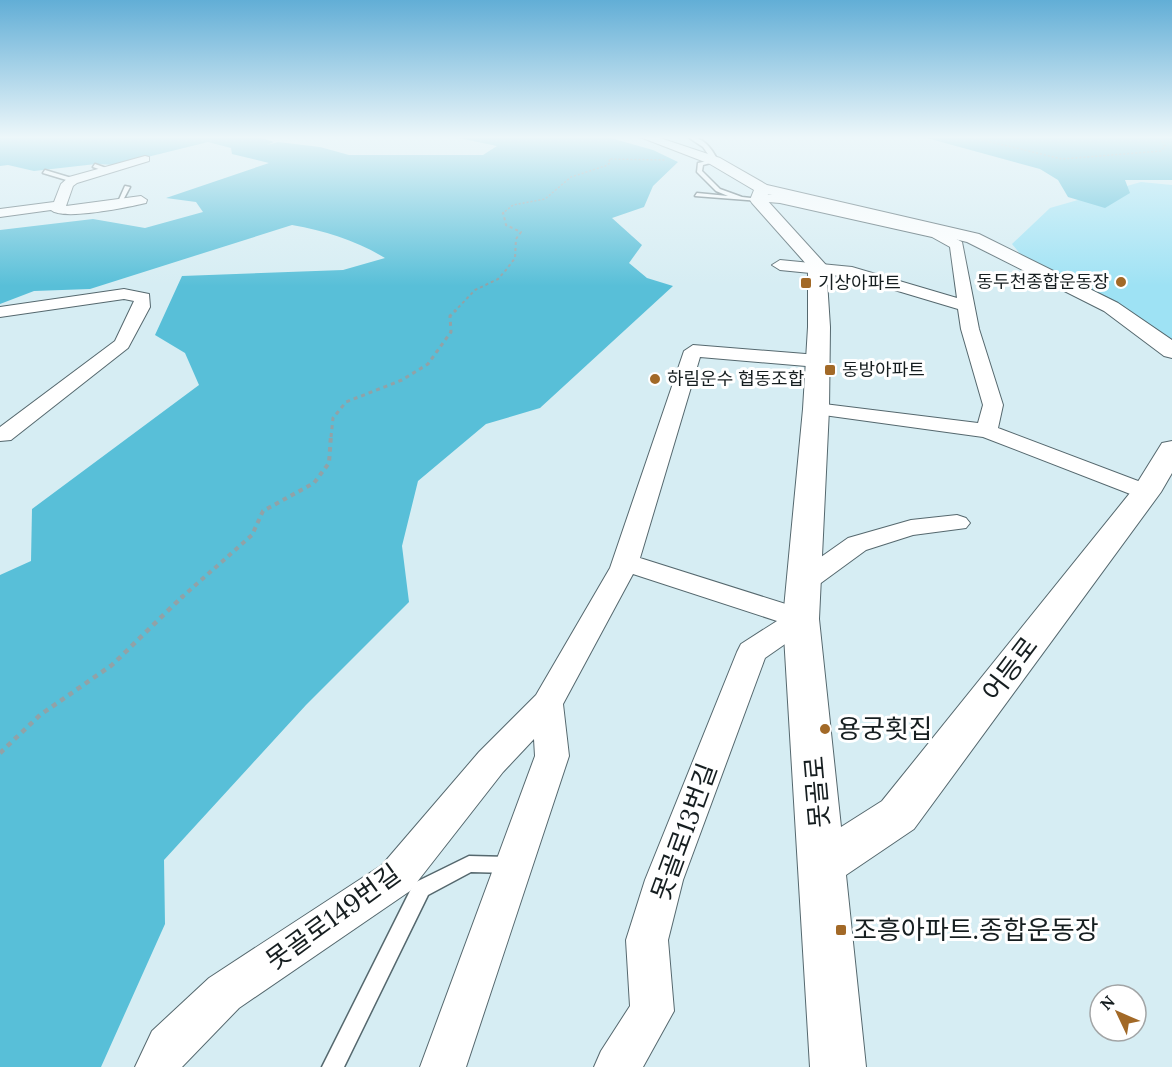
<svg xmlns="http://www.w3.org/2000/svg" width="1172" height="1067" viewBox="0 0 1172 1067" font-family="Lora,'Noto Sans KR',serif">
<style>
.green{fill:#9ee2f4}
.forest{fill:#58bfd8}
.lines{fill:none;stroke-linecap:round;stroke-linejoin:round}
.service-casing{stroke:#55686e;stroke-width:3}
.minor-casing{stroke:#55686e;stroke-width:2}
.tertiary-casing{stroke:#55686e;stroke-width:2}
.path-far4{stroke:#91a2a7;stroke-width:1.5;stroke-dasharray:2 2;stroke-linecap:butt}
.path-far3{stroke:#91a2a7;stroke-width:2;stroke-dasharray:3 3;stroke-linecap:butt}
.path-far2{stroke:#91a2a7;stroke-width:3;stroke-dasharray:4 4;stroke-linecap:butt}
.path-far1{stroke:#91a2a7;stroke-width:4;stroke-dasharray:4.5 4.5;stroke-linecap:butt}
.path{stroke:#91a2a7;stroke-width:4.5;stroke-dasharray:5 5;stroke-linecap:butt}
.service{fill:#fff;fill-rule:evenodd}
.minor{fill:#fff;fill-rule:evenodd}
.tertiary{fill:#fff;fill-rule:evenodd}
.poi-dot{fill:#a26927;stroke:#fff;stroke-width:2}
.labels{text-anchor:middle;stroke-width:6;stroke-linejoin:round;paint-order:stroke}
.far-poi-label{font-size:18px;fill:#161e20;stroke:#fff;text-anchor:start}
.near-street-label{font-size:26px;fill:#161e20;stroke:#fff}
.near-poi-label{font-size:26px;fill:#161e20;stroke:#fff;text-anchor:start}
</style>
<rect width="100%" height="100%" fill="#d6edf3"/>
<path class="green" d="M1141,182L1172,185V340L1026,261L1012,244L1050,208Z"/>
<path class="forest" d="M0,137H258L274,142L267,145L278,142L320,147L349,155H483L497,146L454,137H607L653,150L678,162L653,186L644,207L612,218L642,245L629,263L647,278L673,286L540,408L486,424L418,481L402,546L409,602L306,705L164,860L165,924L101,1067H0V575L31,561L32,509L199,385L185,353L155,335L182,276L343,270L385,258C355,240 326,231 292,225L90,289L34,291L0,304V230L93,219L145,228L203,212L196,202L166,198L269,163L232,154L231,148L208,142L115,165L96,164L34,171L8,165L0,166Z
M923,137H1172V180H1125L1130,193L1105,208L1068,197L1058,180L1040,169Z"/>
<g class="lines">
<g class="service-casing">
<path id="service" d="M688,137C702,136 712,148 718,161L703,165L702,171L720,189L742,197L760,199V201L695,196L697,193L728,196L716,191L697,172L698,163L712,160L703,147Z
M95,164L109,169L110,170L107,172L93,167Z
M45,170L75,179L76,180L73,182L43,173Z
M125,186L130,187L121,204H117Z
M469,856L509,857L515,859L518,865L515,871L509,873L471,872L428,895L344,1067H322L414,883Z"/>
</g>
<g class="minor-casing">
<path id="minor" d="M145,156L149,157V161L77,183L73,186L66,206L141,196L147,200L146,203C129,207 63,221 51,210L0,217V209L54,202L61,184L69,177Z
M760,194L780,195L942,231L962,242L979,329L1003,405L998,428L1154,487L1158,492L1154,497L1146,499L1138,497L983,437L809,413L806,409L809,405L816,403L978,423L983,405L961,329L958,309L851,277L780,270L772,265L780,260L852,267L957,298L950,247L932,237L780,203L756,201V195Z
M124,289L149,294L150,307L128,348L11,440L0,441V427L115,341L134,301L124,299L0,317V307Z
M693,345L818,355L827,361L818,367L700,357L640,558L811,612L815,619L811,626L765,658L683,880L668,940L674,1011L643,1067H594L601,1051L630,1006L626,940L645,880L737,652L741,644L777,621L633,574L563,704L569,756L466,1067H420L535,756L534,739L503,772L410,891L239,1008L182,1067H135L152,1031L209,978L382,865L479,752L536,695L610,568L684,351Z
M957,515L966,518L970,523L966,528L913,535L866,550L814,588L804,591L794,588L790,582L794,576L848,538L911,520Z"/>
</g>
<g class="tertiary-casing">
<path id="tertiary" d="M640,137H657L720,158L767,185L979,234L1118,303L1172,340V358L1164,356L1104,311L967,242L768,194L766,199L826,265L830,327L829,409L819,619L841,827L882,801L1134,488L1162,443L1172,441V473L1161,492L914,829L846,875L866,1067H810L783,619L803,409L808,327V266L752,203L750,200L754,190L710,164Z"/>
</g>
<path class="path-far4" d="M970,137L1062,159L1161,151L1165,146L1160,138L1169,137
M502,214L513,205L545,199L571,177L605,166L610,163L609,159L666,160"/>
<path class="path-far3" d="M454,312L475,290L498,279L506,270L515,258L516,239L521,232L506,225L503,212"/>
<path class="path-far2" d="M331,437L333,418L346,402L402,380L428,364L451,332L450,316L456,310"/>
<path class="path-far1" d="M181,598L252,535L263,511L314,483L329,463L331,435"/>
<path class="path" d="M0,753L40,715L112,665L183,596"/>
<use href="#service" class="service"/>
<use href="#minor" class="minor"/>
<use href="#tertiary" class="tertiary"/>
</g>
<linearGradient id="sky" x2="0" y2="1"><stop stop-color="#62aed6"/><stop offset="0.48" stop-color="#edf7fa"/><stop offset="1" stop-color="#edf7fa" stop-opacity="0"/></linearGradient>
<rect width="1172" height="286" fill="url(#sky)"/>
<g class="poi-dot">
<circle cx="1121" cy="282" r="6"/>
<rect x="800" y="277" width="12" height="12" rx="3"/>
<rect x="824" y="364" width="12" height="12" rx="3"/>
<circle cx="655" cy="379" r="6"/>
<circle cx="825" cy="729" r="6"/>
<rect x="835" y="924" width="12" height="12" rx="3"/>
</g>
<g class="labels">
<g class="far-poi-label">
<text x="1109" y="288" text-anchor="end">동두천종합운동장</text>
<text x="818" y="289">기상아파트</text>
<text x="842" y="376">동방아파트</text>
<text x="667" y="385">하림운수 협동조합</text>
</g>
<g class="near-street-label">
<text transform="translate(1010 669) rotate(-53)" y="9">어등로</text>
<text transform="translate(817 792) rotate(-95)" y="9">못골로</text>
<text transform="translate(684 832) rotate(-70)" y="9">못골로13번길</text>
<text transform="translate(333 917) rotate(-36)" y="9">못골로149번길</text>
</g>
<g class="near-poi-label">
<text x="837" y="738">용궁횟집</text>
<text x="853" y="939">조흥아파트.종합운동장</text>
</g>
</g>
<g transform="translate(1118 1013) rotate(314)"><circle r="28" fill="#ffffff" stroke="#a2a5a6" stroke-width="1.5"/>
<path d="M0-4.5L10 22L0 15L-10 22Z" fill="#a26927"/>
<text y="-9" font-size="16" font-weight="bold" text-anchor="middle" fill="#161e20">N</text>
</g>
</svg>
